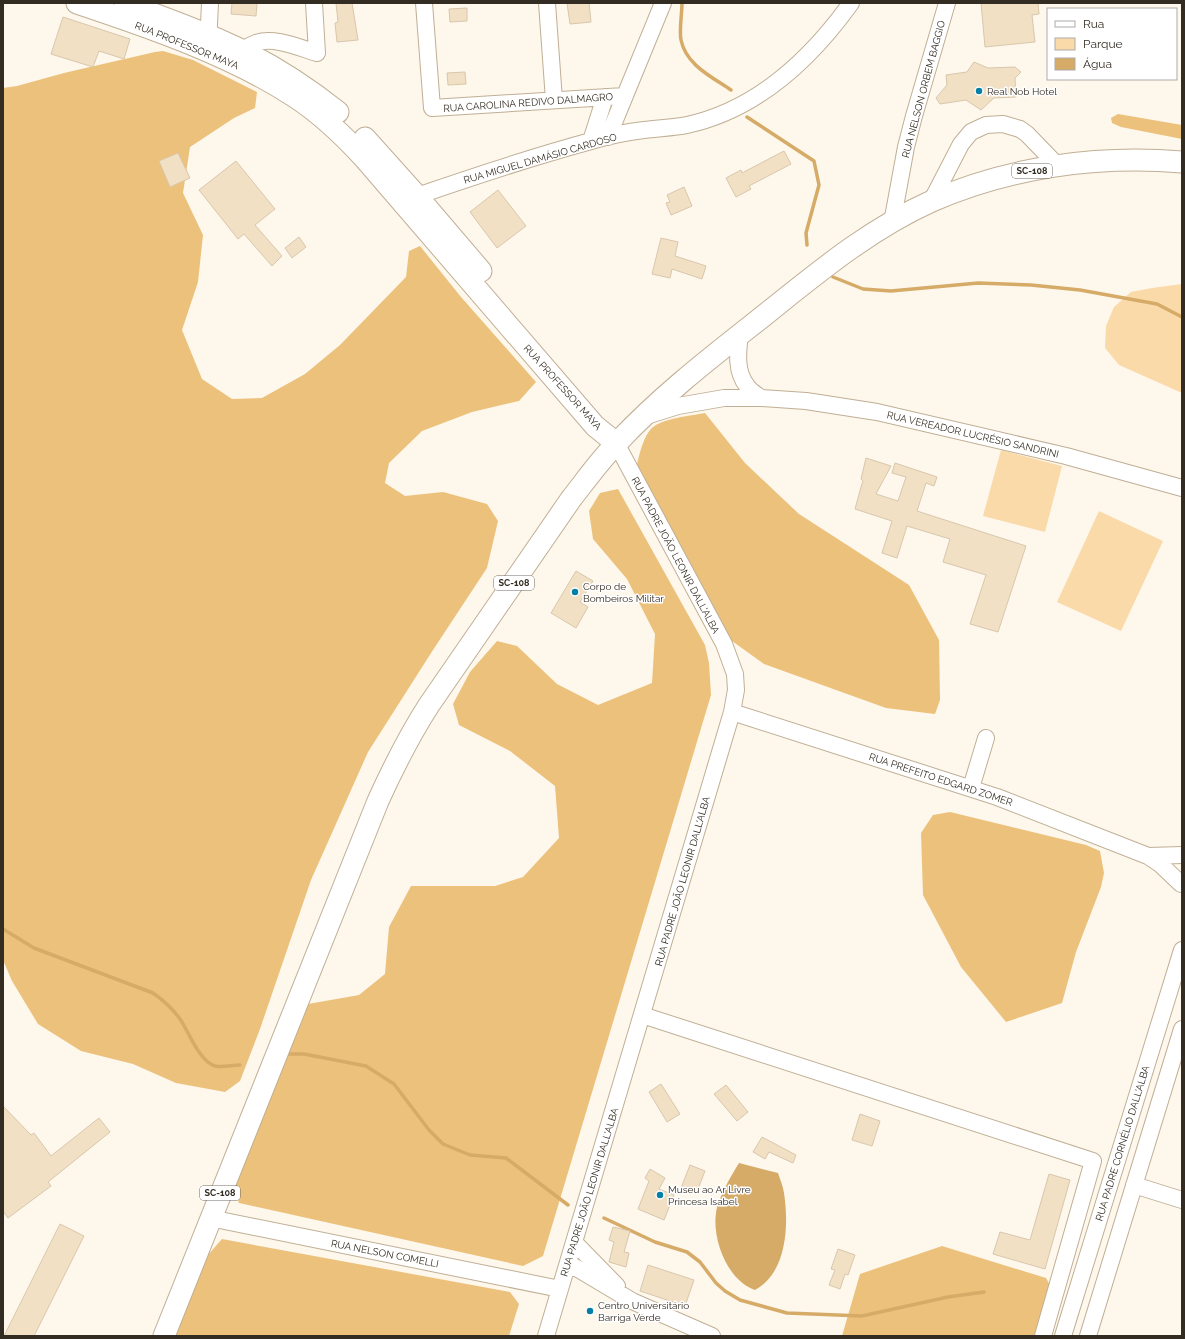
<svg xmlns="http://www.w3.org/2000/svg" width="1185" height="1339" viewBox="0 0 1185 1339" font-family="Raleway,sans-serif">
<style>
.green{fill:#fadaa9}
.forest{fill:#ecc17c}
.water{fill:#d6ab67}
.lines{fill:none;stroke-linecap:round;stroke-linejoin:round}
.stream{stroke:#d6ab67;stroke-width:3.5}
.building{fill:#f2e0c5;stroke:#d8c7ac}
.minor-casing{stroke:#c0af95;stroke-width:18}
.major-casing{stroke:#c0af95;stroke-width:23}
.minor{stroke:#fff;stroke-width:16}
.major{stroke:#fff;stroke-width:21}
.poi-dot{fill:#067fa6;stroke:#fff;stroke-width:1.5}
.labels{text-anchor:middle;stroke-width:3;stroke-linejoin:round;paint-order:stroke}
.shield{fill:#fff;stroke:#706b64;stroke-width:1}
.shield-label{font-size:9px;font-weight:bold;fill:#332c22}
.street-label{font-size:10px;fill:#332c22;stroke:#fff}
.poi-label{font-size:10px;fill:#332c22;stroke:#fff;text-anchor:start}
</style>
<rect width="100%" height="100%" fill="#fef7ec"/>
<path class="green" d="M1182,284V393L1119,365L1105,348L1106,326L1114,307L1131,292L1152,288Z
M1001,450L1062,466L1045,532L983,516Z
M1099,511L1163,541L1121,631L1057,602Z"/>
<path class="forest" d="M163,51L193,60L257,92L255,108L234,118L190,147L183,193L203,235L198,282L182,330L202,379L232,399L262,398L305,374L340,345L406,277L409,251L420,246L461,297L536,382L519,401L472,412L422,431L389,463L385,483L405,496L443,492L487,504L498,521L487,568L433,650L368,752L311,880L260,1029L240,1081L225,1092L176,1083L133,1064L81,1051L38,1024L12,981L3,960V88L17,86L64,73L155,52Z
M1118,114L1182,125V139L1121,127L1112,123L1111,118Z
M705,413L745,463L799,514L909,585L939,640L940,700L935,714L886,708L764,664L732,641L637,465C639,455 644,435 652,428C663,418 690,416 705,413Z
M618,489L705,645L709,663L711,695L543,1256L523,1266L239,1203L233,1187L308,1004L359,995L385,974L389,927L411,886H495L523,877L559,838L555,786L510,751L459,725L453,704L470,672L497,641L517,646L557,684L598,705L652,683L655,634L627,579L593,539L589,511L600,493Z
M950,812L1086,845L1100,851L1104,873L1101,887L1076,952L1062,1003L1006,1022L961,967L923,895L921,833L933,815Z
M222,1239L510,1292L519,1304L509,1336H172L207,1256Z
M942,1246L1046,1278L1050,1285L1034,1336H842L860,1274Z"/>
<path class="water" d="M739,1163L778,1173C780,1179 783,1186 784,1193C789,1225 787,1273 755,1290C728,1281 712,1240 716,1213C718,1198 731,1176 739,1163Z"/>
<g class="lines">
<path class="stream" d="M682,3C682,14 679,30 681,40C686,65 712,77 731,90
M747,117L814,161L819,185L806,233L807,245
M833,277L863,289L891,291L978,283L1031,285L1080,290L1157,304L1182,317
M3,929L34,948L153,993C163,1000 172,1008 180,1019C189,1032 199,1061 215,1066C222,1068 232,1065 240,1065
M284,1054H304L366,1066L394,1084L429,1130L443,1144L470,1155L506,1158L568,1205
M604,1218L655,1242L687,1252L700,1262L716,1283L725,1291L740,1300L787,1313L862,1316L948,1297L984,1292"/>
</g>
<path class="building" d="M232,3H257L256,16L231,14Z
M336,3H352L358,40L337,42L335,23L338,22Z
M567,3H589L591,22L570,24Z
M981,3H1038L1039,14L1032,15L1035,42L985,47Z
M467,8V21L450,22L449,9Z
M63,17L130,39L124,59L99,51L93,67L51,54Z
M974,62L988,68L1015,67L1021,72L1015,78L1016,97L994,98L981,110L966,100L940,104L936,98L947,85L946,75L967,72Z
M465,72L466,84L448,85L447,73Z
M784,151L791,164L749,186L751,189L736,197L726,178L741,170L742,173Z
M178,153L190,178L170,187L159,161Z
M236,161L275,209L255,225L282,256L272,266L244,234L238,239L199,190Z
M684,187L692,206L671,215L666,203L670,202L667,195Z
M498,190L526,226L497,248L470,212Z
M299,237L306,247L292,258L285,248Z
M661,238L678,242L675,256L706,266L702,279L672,269L670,278L652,274Z
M866,458L891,466L876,494L898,501L906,477L892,473L895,463L937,477L934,486L926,483L917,511L1026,546L998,632L970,624L986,575L943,562L950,539L907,526L897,558L882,553L892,521L855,509L861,487L863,481L861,479Z
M576,571L593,581L580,602L588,607L576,628L551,613Z
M661,1084L680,1114L667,1122L649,1092Z
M726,1085L748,1112L737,1121L714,1094Z
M3,1106L31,1135L34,1133L51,1156L99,1118L110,1132L48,1182L51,1186L8,1218L3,1211Z
M860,1114L880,1121L872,1146L852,1140Z
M762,1137L796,1155L793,1163L769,1152L765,1159L753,1152Z
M690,1165L705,1171L696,1194L681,1188Z
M650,1169L665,1178L659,1189L674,1195L664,1220L638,1209L649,1181L645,1178Z
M1049,1174L1070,1180L1045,1269L993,1254L1000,1232L1030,1240Z
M60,1224L84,1236L34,1336H4Z
M613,1227L630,1231L624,1252L629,1253L626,1267L609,1262L614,1242L609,1240Z
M838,1249L855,1255L848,1275L845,1274L840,1289L829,1285L835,1270L831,1269Z
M648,1265L694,1280L685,1306L640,1291Z"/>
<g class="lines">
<g class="minor-casing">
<path id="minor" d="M424,3L432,108L624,96
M547,3L554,100
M208,46L210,3
M239,58L242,50C246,48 251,45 256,43C273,36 300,48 317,53L314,3
M608,137L663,3
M591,141L605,97
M931,202L961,144L971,132L986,125L1003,124L1020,129L1027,134L1057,165
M409,203L417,196C475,176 532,157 591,141C608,136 626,132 644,130C658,128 673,128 687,125C756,110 810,60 851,3
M892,223L906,147L914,116L947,3
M740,334C738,351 735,371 747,386C750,391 757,395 761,398
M646,416L678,406L724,398H761L806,401L877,412L1066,456L1182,488
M732,712L997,797L1148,856L1160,864L1181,884
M971,788L986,738
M1148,856L1182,855
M642,1015L1093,1161L1043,1336
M1134,1185L1182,1200
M210,1218L560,1289
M574,1242L617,1286
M568,1263L632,1301L712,1336
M546,1336L732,712L736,690L735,674L724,644L616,443
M1063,1336L1182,950
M1088,1336L1182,1029"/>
</g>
<g class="major-casing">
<path id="major" d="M77,3C149,27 231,55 295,97C321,114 344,136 365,159L595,426L616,443
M125,3C158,16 191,27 224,42C265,60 303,84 338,112
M365,138L417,196L481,271
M164,1336L378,801C393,768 409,736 429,705L571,499C586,480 600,460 617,443C658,399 705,362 752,325C809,280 865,231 932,201C1009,167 1098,155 1182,162"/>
</g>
<use href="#minor" class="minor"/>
<use href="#major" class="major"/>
</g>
<g class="poi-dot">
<circle cx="979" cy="91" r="4"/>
<circle cx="575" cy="592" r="4"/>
<circle cx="660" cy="1195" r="4"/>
<circle cx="590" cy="1311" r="4"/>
</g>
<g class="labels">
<g class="shield">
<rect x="1012" y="164" width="40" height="14" rx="3"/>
<rect x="494" y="576" width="40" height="14" rx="3"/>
<rect x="200" y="1186" width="40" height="14" rx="3"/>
</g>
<g class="shield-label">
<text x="1032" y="174">SC-108</text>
<text x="514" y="586">SC-108</text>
<text x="220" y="1196">SC-108</text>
</g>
<g class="street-label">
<text transform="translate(187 45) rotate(22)" y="4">RUA PROFESSOR MAYA</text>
<text transform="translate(923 89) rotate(-75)" y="4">RUA NELSON ORBEM BAGGIO</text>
<text transform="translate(528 102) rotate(-4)" y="4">RUA CAROLINA REDIVO DALMAGRO</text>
<text transform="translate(540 158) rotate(-16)" y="4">RUA MIGUEL DAMÁSIO CARDOSO</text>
<text transform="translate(563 387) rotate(48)" y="4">RUA PROFESSOR MAYA</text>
<text transform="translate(973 434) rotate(13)" y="4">RUA VEREADOR LUCRÉSIO SANDRINI</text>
<text transform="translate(676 555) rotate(62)" y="4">RUA PADRE JOÃO LEONIR DALL'ALBA</text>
<text transform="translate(941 779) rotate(18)" y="4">RUA PREFEITO EDGARD ZOMER</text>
<text transform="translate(682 881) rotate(-74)" y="4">RUA PADRE JOÃO LEONIR DALL'ALBA</text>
<text transform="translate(1122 1143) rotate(-73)" y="4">RUA PADRE CORNÉLIO DALL'ALBA</text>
<text transform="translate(589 1192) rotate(-73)" y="4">RUA PADRE JOÃO LEONIR DALL'ALBA</text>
<text transform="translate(385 1253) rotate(11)" y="4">RUA NELSON COMELLI</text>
</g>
<g class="poi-label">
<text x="987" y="95">Real Nob Hotel</text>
<text x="583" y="590">Corpo de<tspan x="583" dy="12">Bombeiros Militar</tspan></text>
<text x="668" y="1193">Museu ao Ar Livre<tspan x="668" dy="12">Princesa Isabel</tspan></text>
<text x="598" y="1309">Centro Universitário<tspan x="598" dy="12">Barriga Verde</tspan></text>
</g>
</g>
<rect width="1185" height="1339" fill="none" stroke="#332c22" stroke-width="8"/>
<rect x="1047" y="8" width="130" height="72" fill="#ffffff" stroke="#adaba7"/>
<rect x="1055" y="21" width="20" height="6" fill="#ffffff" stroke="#adaba7"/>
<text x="1083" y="28" font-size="12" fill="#332c22">Rua</text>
<rect x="1055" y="38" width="20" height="12" fill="#fadaa9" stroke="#adaba7"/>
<text x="1083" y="48" font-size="12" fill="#332c22">Parque</text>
<rect x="1055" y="58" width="20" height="12" fill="#d6ab67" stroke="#adaba7"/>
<text x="1083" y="68" font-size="12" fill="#332c22">Água</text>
</svg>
